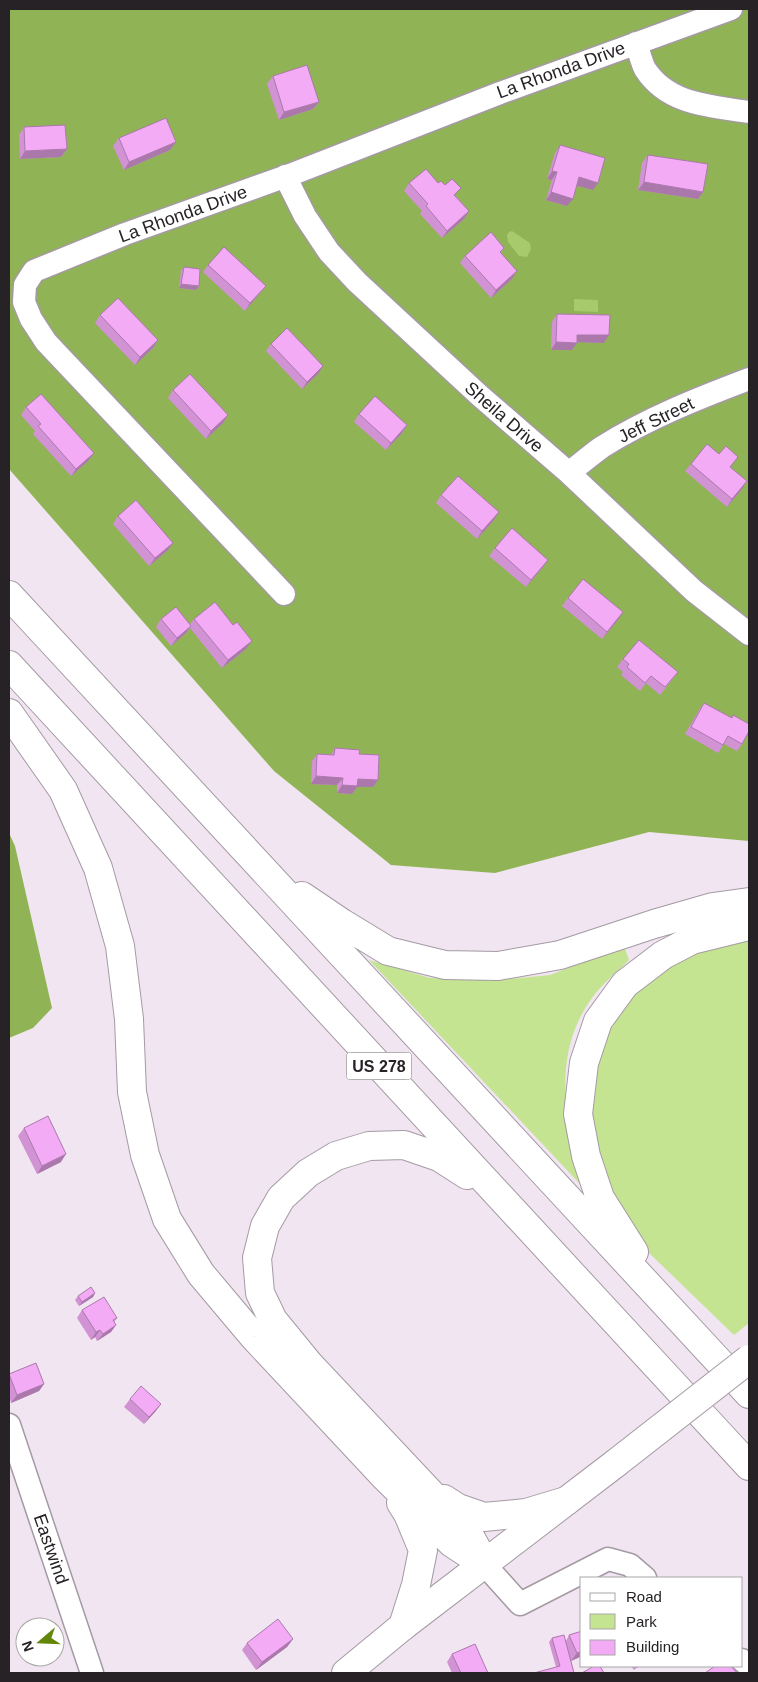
<svg xmlns="http://www.w3.org/2000/svg" width="758" height="1682" viewBox="0 0 758 1682" font-family="Arial,sans-serif">
<style>
.green{fill:#c4e492}
.forest{fill:#90b355}
.water{fill:#a6ca6c}
.lines{fill:none;stroke-linecap:round;stroke-linejoin:round}
.minor-casing{stroke:#a49aa4;stroke-width:25}
.major-casing{stroke:#a49aa4;stroke-width:30}
.highway-casing{stroke:#a49aa4;stroke-width:30}
.minor{stroke:#fff;stroke-width:22}
.major{stroke:#fff;stroke-width:28}
.highway{stroke:#fff;stroke-width:28}
.major-bridge-casing{stroke:#a49aa4;stroke-width:30;stroke-linecap:butt}
.major-bridge{stroke:#fff;stroke-width:28}
.wall{fill:#d293d4}
.shaded-wall{fill:#ab78ac}
.building{fill:#f4abf6;stroke:#ab78ac}
.labels{text-anchor:middle;stroke-width:4;stroke-linejoin:round;paint-order:stroke}
.shield{fill:#fff;stroke:#676467;stroke-width:1}
.shield-label{font-size:16px;font-weight:bold;fill:#262226}
.street-label{font-size:18px;fill:#262226;stroke:#fff}
</style>
<rect width="100%" height="100%" fill="#f0e5f0"/>
<path class="green" d="M749,939V1323L734,1335L648,1252L603,1178L586,1113L597,1045L619,1007L659,967L716,942Z
M624,946L629,960C617,972 602,984 592,998C550,1056 567,1120 580,1184L369,960L430,978L500,980L550,975Z"/>
<path class="forest" d="M9,9H749V841L649,832L495,873L391,865L274,771L9,469Z
M9,833L15,846L52,1008L33,1028L9,1038Z"/>
<path class="water" d="M512,231L530,243L531,249L527,257L519,256L508,242L507,235L509,232Z
M574,299L598,300V312L574,311Z"/>
<g class="lines">
<g class="minor-casing">
<path id="minor" d="M636,43C639,51 641,61 645,69C668,105 711,106 749,112
M285,176L305,216L329,252L357,282L479,395L569,473L694,591L749,634
M569,473C580,464 591,455 602,447C648,418 699,398 749,379
M284,594L46,342L31,319L24,302L25,285L34,271L125,234L295,173L500,93L731,9
M9,1425L92,1673
M484,1564L520,1604L608,1559L630,1565L645,1578
M742,1660L749,1666"/>
</g>
<g class="major-casing">
<path id="major" d="M346,1673L403,1626L616,1463"/>
</g>
<g class="highway-casing">
<path id="highway" d="M9,595L749,1394
M9,665L749,1466
M9,713L63,790L98,868L120,946L129,1019L132,1092L145,1155L167,1219L201,1274L254,1337L384,1476L452,1543L484,1564
M302,896L342,923L388,951L445,965L498,966L560,955L654,924L713,907L749,902
M467,1175L439,1157L404,1145L369,1146L336,1156L308,1173L281,1198L265,1226L257,1258L260,1293L273,1320L309,1364L468,1533L483,1560
M634,1252L600,1198L586,1156L578,1114L584,1063L598,1021L625,984L663,955L692,940L749,926
M444,1499L458,1508L484,1517L526,1513L566,1501
M401,1503L408,1514L423,1550L416,1585L403,1626"/>
</g>
<use href="#minor" class="minor"/>
<use href="#major" class="major"/>
<use href="#highway" class="highway"/>
<g class="major-bridge-casing">
<path id="major-bridge" d="M616,1463L749,1359"/>
</g>
<use href="#major-bridge" class="major-bridge"/>
</g>
<path class="wall" d="M273,76L319,102L313,109L279,120L267,84Z
M24,127L67,149L61,157L20,159L19,135Z
M119,138L176,142L170,150L124,170L113,146Z
M560,145L593,190L576,185L567,206L546,200L552,180L547,179L555,153Z
M648,155L703,192L698,199L638,190L642,163Z
M409,183H438L456,196L469,211L464,219L442,238L420,214L422,211L404,191Z
M504,248L501,253L512,279L491,298L460,263L465,256Z
M208,265L266,286L260,293L245,311L203,272Z
M184,267L199,286L196,290L179,288L181,271Z
M557,314L604,343L577,342L572,350H551L552,322Z
M100,315L158,340L153,348L135,365L95,323Z
M271,344L318,374L302,389L266,351Z
M173,390L228,415L223,423L206,439L168,398Z
M26,407L94,453L88,461L71,476L33,434L35,431L21,415Z
M359,414L407,425L402,433L386,450L354,422Z
M691,464L731,467L742,489L727,507L685,471Z
M441,495L494,520L477,539L436,503Z
M118,516L168,550L149,566L113,524Z
M495,548L548,560L543,567L526,587L489,556Z
M568,598L618,620L602,639L562,606Z
M161,619L190,624L194,619L246,649L222,668L190,628L186,633L171,646L156,627Z
M623,659L678,672L660,695L646,683L640,691L621,675L623,672L617,667Z
M704,703L742,744L737,751L724,744L718,753L685,734L699,710Z
M335,748L359,754L378,780L373,787H357L352,794L337,793V785L311,784L312,761L317,754L331,755Z
M24,1128L61,1162L37,1174L18,1136Z
M95,1293L93,1297L79,1306L75,1300L78,1296Z
M82,1310L117,1318L114,1322L116,1325L111,1332L97,1341L95,1337L91,1340L77,1318Z
M9,1375L44,1384L39,1391L11,1403L9,1396Z
M130,1399L161,1404L155,1412L144,1424L124,1407Z
M569,1635L582,1656L571,1661L570,1658L574,1673L556,1667L549,1642L552,1638L566,1641Z
M293,1639L287,1647L256,1670L242,1650L247,1643Z
M452,1654L488,1673H452L447,1662Z
M631,1666H639L634,1670Z"/>
<path class="shaded-wall" d="M319,102L313,109L279,120L284,112Z
M176,142L170,150L124,170L129,162Z
M67,149L61,157L20,159L25,151Z
M552,171L557,172L552,180L547,179Z
M579,177L598,183L593,190L574,185Z
M644,182L703,192L698,199L638,190Z
M551,192L573,199L567,206L546,200Z
M469,211L464,219L442,238L447,231Z
M517,271L512,279L491,298L496,290Z
M181,284L199,286L196,290L179,288Z
M266,286L260,293L245,311L250,303Z
M577,335H609L604,343L572,342Z
M158,340L153,348L135,365L140,357Z
M556,342L577,343L572,350H551Z
M323,366L318,374L302,389L307,382Z
M228,415L223,423L206,439L211,431Z
M407,425L402,433L386,450L391,443Z
M94,453L88,461L71,476L76,469Z
M747,481L742,489L727,507L732,499Z
M499,512L494,520L477,539L482,531Z
M173,543L168,550L149,566L155,558Z
M548,560L543,567L526,587L531,580Z
M623,612L618,620L602,639L607,632Z
M191,626L186,633L171,646L177,638Z
M252,641L246,649L222,668L228,660Z
M316,776L343,778L337,785L311,784Z
M358,779L378,780L373,787H357L352,794L337,793L342,785Z
M66,1154L61,1162L37,1174L42,1166Z
M95,1293L93,1297L79,1306L82,1302Z
M116,1325L111,1332L97,1341L103,1334Z
M100,1330L95,1337L91,1340L96,1332Z
M44,1384L39,1391L11,1403L17,1395Z
M161,1404L155,1412L144,1424L149,1417Z
M293,1639L287,1647L256,1670L262,1662Z
M582,1651V1656L571,1661L577,1653Z"/>
<path class="building" d="M307,65L319,102L284,112L273,76Z
M166,118L176,142L129,162L119,138Z
M65,125L67,149L25,151L24,127Z
M560,145L605,158L598,183L579,177L573,199L551,192L557,172L552,171Z
M648,155L708,164L703,192L644,182Z
M426,169L438,183L441,181L445,185L452,179L461,188L454,195L469,211L447,231L426,206L428,204L409,183Z
M491,232L504,248L500,252L517,271L496,290L465,256Z
M224,247L266,286L250,303L208,265Z
M184,267L200,269L199,286L181,284Z
M118,298L158,340L140,357L100,315Z
M557,314L610,315L609,335H577V343L556,342Z
M287,328L323,366L307,382L271,344Z
M190,374L228,415L211,431L173,390Z
M41,394L94,453L76,469L38,426L41,424L26,407Z
M375,396L407,425L391,443L359,414Z
M707,444L719,454L726,446L738,457L730,467L747,481L732,499L691,464Z
M458,476L499,512L482,531L441,495Z
M136,500L173,543L155,558L118,516Z
M512,528L548,560L531,580L495,548Z
M583,579L623,612L607,632L568,598Z
M215,602L233,625L237,622L252,641L228,660L194,619Z
M176,607L191,626L177,638L161,619Z
M639,640L678,672L665,687L651,676L645,683L627,667L629,664L623,659Z
M704,703L732,718L733,715L749,724V731L742,744L728,736L723,745L691,727Z
M335,748L360,750L359,754L379,755L378,780L358,779L357,786L342,785L343,778L316,776L317,754L334,755Z
M48,1116L66,1154L42,1166L24,1128Z
M91,1287L95,1293L82,1302L78,1296Z
M104,1297L117,1318L113,1320L116,1325L103,1334L100,1330L96,1332L82,1310Z
M36,1363L44,1384L17,1395L9,1374Z
M141,1386L161,1404L149,1417L130,1399Z
M278,1619L293,1639L262,1662L247,1643Z
M582,1631V1651L577,1653L569,1635Z
M564,1635L574,1673H534L560,1666L552,1638Z
M475,1644L488,1673H461L452,1654Z
M594,1666H600L604,1673H582Z
M715,1666H731L737,1673H705Z"/>
<g class="labels">
<rect class="shield" x="346.5" y="1052.5" width="65" height="27" rx="4"/>
<g class="shield-label">
<text x="379" y="1072">US 278</text>
</g>
<g class="street-label">
<text transform="translate(561 70) rotate(-20)" y="6">La Rhonda Drive</text>
<text transform="translate(183 214) rotate(-20)" y="6">La Rhonda Drive</text>
<text transform="translate(504 417) rotate(41)" y="6">Sheila Drive</text>
<text transform="translate(656 420) rotate(-26)" y="6">Jeff Street</text>
<text transform="translate(51 1549) rotate(71)" y="6">Eastwind</text>
</g>
</g>
<rect width="758" height="1682" fill="none" stroke="#262226" stroke-width="20"/>
<rect x="580" y="1577" width="162" height="90" fill="#ffffff" stroke="#a8a7a8"/>
<rect x="590" y="1593" width="25" height="8" fill="#ffffff" stroke="#a8a7a8"/>
<text x="626" y="1602" font-size="15" fill="#262226">Road</text>
<rect x="590" y="1614" width="25" height="15" fill="#c4e492" stroke="#a8a7a8"/>
<text x="626" y="1627" font-size="15" fill="#262226">Park</text>
<rect x="590" y="1640" width="25" height="15" fill="#f4abf6" stroke="#a8a7a8"/>
<text x="626" y="1652" font-size="15" fill="#262226">Building</text>
<g transform="translate(40 1642) rotate(251)"><circle r="24" fill="#ffffff" stroke="#a8a7a8"/>
<path d="M0-4L9 19L0 12L-9 19Z" fill="#628607"/>
<text y="-8" font-size="14" font-weight="bold" text-anchor="middle" fill="#262226">N</text>
</g>
</svg>
